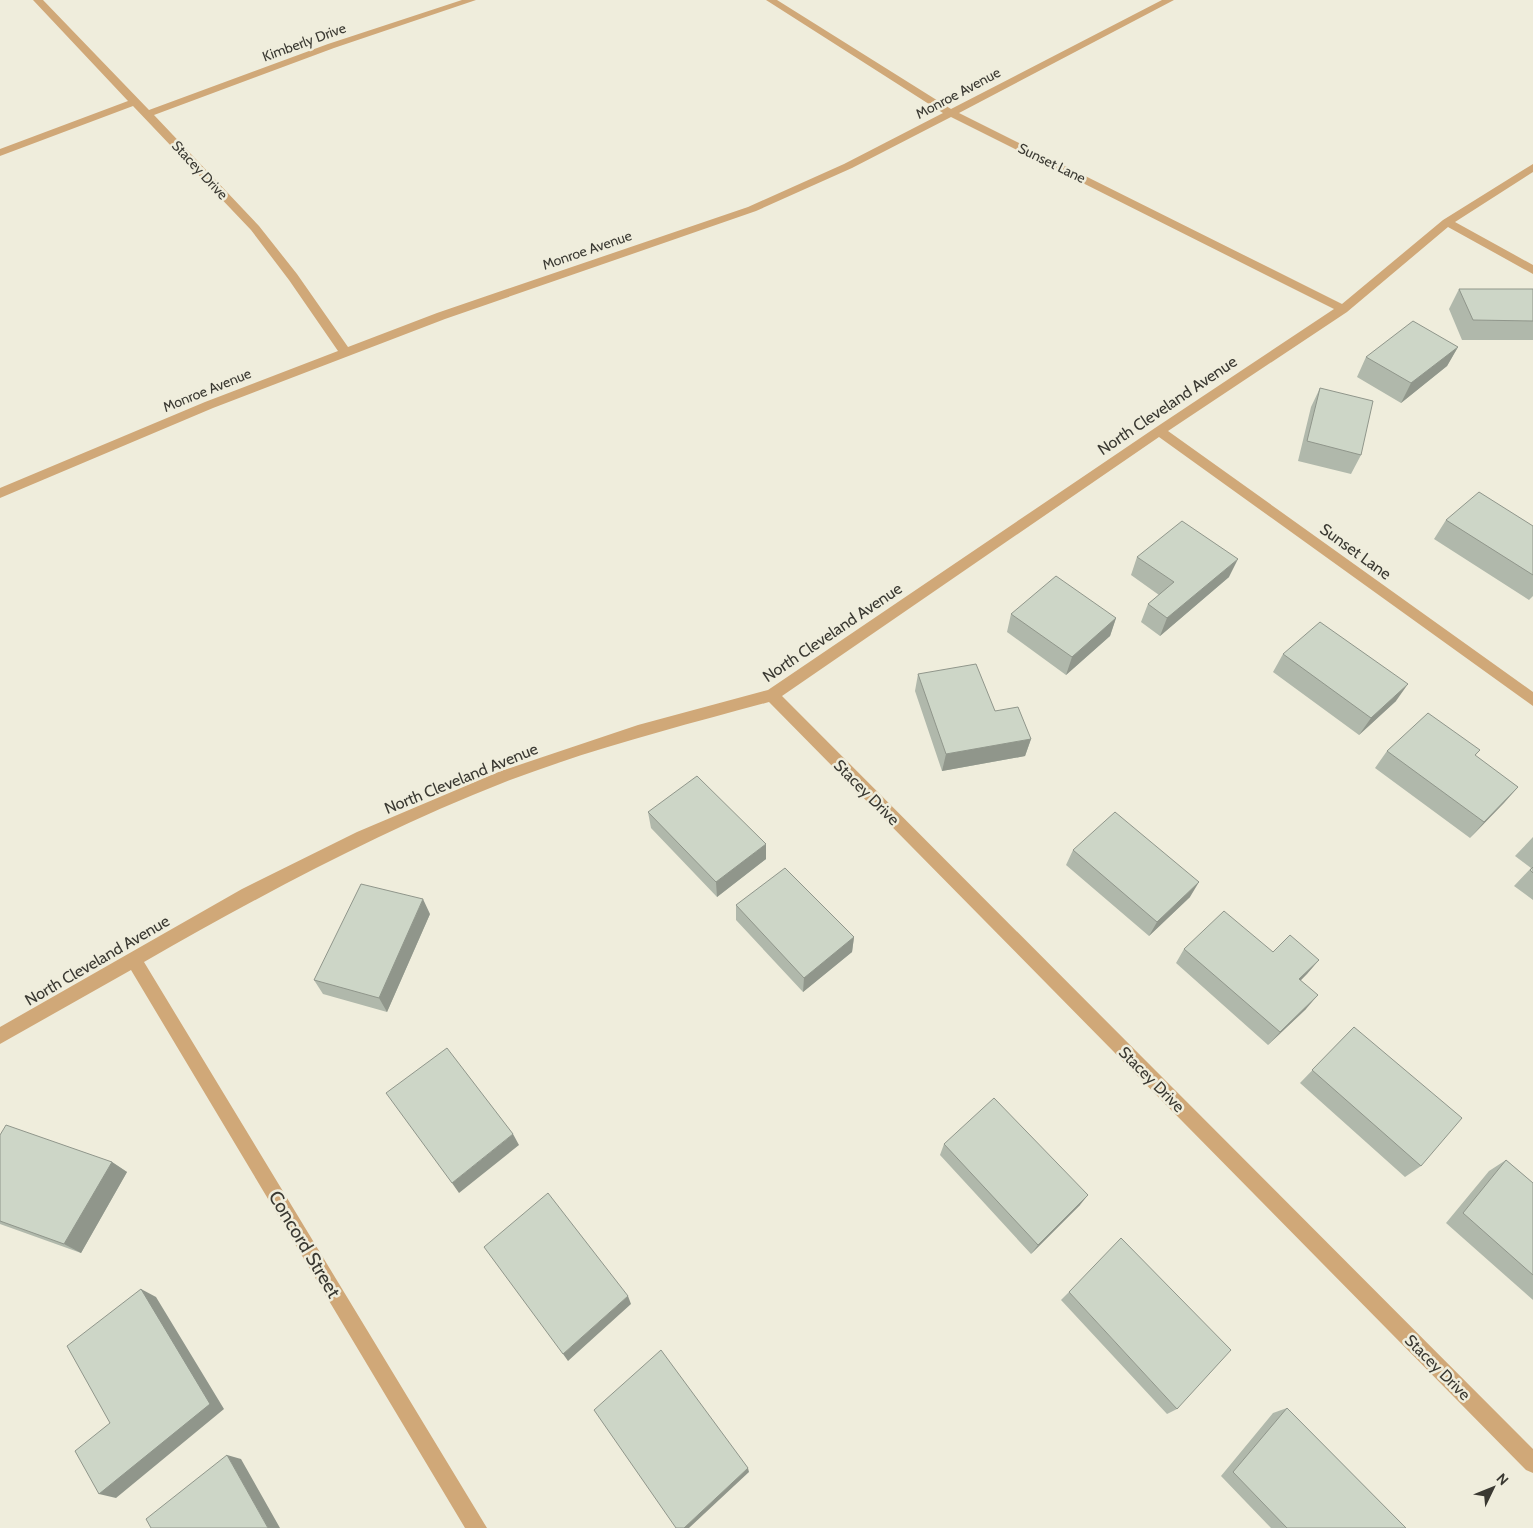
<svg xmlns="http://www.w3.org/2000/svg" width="1533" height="1528" viewBox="0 0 1533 1528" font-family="Cabin,sans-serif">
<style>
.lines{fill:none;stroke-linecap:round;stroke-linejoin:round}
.minor{fill:#d0a878;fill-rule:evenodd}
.wall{fill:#b0b8ab}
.shaded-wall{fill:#90968b}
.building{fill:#cdd6c7;stroke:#90968b}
.labels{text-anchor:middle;stroke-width:5;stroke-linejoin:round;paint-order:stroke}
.far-street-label{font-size:14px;fill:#3a3932;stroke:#efeddc}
.street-label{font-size:16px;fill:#3a3932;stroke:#efeddc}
.near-street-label{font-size:19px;fill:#3a3932;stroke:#efeddc}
</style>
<rect width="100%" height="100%" fill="#efeddc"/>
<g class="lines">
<path class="minor" d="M33,0H43L149,110L328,44L462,0H476L334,48L154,115L259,226L297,274L348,347L437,313L748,207L844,164L943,113L766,0H777L951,109L1162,0H1174L959,113L1342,304L1443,220L1533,164V172L1455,222L1533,265V274L1448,227L1347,312L1168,431L1533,692V706L1159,437L782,696L1533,1449V1473L1526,1470L769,702C681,726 591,749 505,782C380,831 261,895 144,962L487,1528H465L131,970L0,1044V1027L242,889L357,832L501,771L638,725L768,690L1155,428L1334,309L951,117L852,168L756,211L445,319L213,408L0,498V488L205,402L338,351L289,280L251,230L133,106L0,156V149L128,101Z"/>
</g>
<path class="wall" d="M1459,289H1533V340H1462L1449,309Z
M1458,347L1447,366L1401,403L1357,377L1366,357Z
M1320,388L1361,455L1351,474L1298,461L1311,407Z
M1446,520L1533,526V596L1529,600L1434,539Z
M1137,557L1229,577L1160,636L1141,622L1148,604L1159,595L1131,575Z
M1011,614L1116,618L1110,636L1066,675L1007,632Z
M1283,654L1396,701L1359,735L1273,672Z
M918,674L995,711L1031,739L1025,756L942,771L915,691Z
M1480,750L1475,756L1518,787L1470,838L1375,768L1387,751Z
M648,812L766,859L717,897L651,828Z
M1533,837V900L1514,886L1531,868L1515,856Z
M1073,850L1190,897L1149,936L1066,865Z
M736,905L854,937L852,952L803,992L736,920Z
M430,914L387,1012L323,994L314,980Z
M1184,949L1273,952L1319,960L1301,980L1306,1009L1268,1045L1176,963Z
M1354,1027L1421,1166L1405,1177L1300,1083Z
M0,1135L112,1162L127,1172L81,1253L0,1224Z
M944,1144L1080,1205L1031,1254L940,1155Z
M1506,1160L1533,1183V1300L1446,1223L1489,1171Z
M1069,1292L1177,1409L1167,1414L1061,1300Z
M1287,1408L1406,1528H1271L1221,1476L1273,1413Z"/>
<path class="shaded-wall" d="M1458,347L1447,366L1401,403L1411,383Z
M1238,559L1229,577L1160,636L1167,618Z
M1116,618L1110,636L1066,675L1072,657Z
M1408,684L1396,701L1359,735L1371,718Z
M1031,739L1025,756L942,771L946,754Z
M1518,787L1504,803L1470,838L1484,822Z
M766,844V859L717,897L716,882Z
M1199,882L1190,897L1149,936L1157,922Z
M423,899L430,914L387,1012L379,998Z
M854,937L852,952L803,992L804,978Z
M1319,960L1307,974L1288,993L1299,979Z
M1318,995L1306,1009L1268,1045L1280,1032Z
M513,1134L519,1145L459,1193L452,1183Z
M112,1162L127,1172L81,1253L64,1244Z
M1088,1195L1080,1205L1031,1254L1038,1245Z
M141,1289L156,1297L224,1409L116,1498L99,1494Z
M628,1296L631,1304L568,1361L563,1354Z
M227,1455L241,1459L280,1528H268Z
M748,1468L749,1472L689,1528H684Z"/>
<path class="building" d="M1459,289H1533V321L1473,320Z
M1413,321L1458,347L1411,383L1366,357Z
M1320,388L1373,401L1361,455L1307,441Z
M1479,492L1533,526V575L1446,520Z
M1182,521L1238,559L1167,618L1148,604L1174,582L1137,557Z
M1056,576L1116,618L1072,657L1011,614Z
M1320,622L1408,684L1371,718L1283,654Z
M976,664L995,711L1018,707L1031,739L946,754L918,674Z
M1428,713L1480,750L1475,755L1518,787L1484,822L1387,751Z
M697,776L766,844L716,882L648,812Z
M1115,812L1199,882L1157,922L1073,850Z
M1533,867V873L1530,870Z
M785,868L854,937L804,978L736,905Z
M361,884L423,899L379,998L314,980Z
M1224,911L1273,952L1290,935L1319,960L1299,979L1318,995L1280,1032L1184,949Z
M1354,1027L1462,1118L1421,1166L1312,1070Z
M447,1048L513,1134L452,1183L386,1093Z
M994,1098L1088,1195L1038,1245L944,1144Z
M6,1125L112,1162L64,1244L0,1221V1135Z
M1506,1160L1533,1183V1275L1463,1213Z
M548,1193L628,1296L563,1354L484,1247Z
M1121,1238L1231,1350L1177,1409L1069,1292Z
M141,1289L210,1404L99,1494L75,1451L110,1423L67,1346Z
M661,1350L748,1468L684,1528H676L594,1410Z
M1287,1408L1406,1528H1287L1233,1472Z
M227,1455L268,1528H151L146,1519Z"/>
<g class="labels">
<g class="far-street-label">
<text transform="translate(304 42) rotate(-20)" y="5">Kimberly Drive</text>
<text transform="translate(958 93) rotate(-28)" y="5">Monroe Avenue</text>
<text transform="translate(1052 163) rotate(26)" y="5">Sunset Lane</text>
<text transform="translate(200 170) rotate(47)" y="5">Stacey Drive</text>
<text transform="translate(587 250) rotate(-19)" y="5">Monroe Avenue</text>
<text transform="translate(207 390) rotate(-22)" y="5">Monroe Avenue</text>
</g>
<g class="street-label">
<text transform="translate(1167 405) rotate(-34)" y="6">North Cleveland Avenue</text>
<text transform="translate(1356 551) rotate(36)" y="6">Sunset Lane</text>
<text transform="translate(832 632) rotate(-34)" y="6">North Cleveland Avenue</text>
<text transform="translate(461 778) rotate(-22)" y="6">North Cleveland Avenue</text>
<text transform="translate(867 792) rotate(45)" y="6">Stacey Drive</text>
<text transform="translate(97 960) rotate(-30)" y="6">North Cleveland Avenue</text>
<text transform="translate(1152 1079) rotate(45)" y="6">Stacey Drive</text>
<text transform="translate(1438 1367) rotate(45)" y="6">Stacey Drive</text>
</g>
<g class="near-street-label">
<text transform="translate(305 1244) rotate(59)" y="7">Concord Street</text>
</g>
</g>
<g transform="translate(1493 1488) rotate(47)" stroke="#efeddc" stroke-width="4" paint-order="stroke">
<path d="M0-4L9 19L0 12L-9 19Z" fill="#3a3932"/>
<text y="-8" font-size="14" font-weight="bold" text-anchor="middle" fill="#3a3932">N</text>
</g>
</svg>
